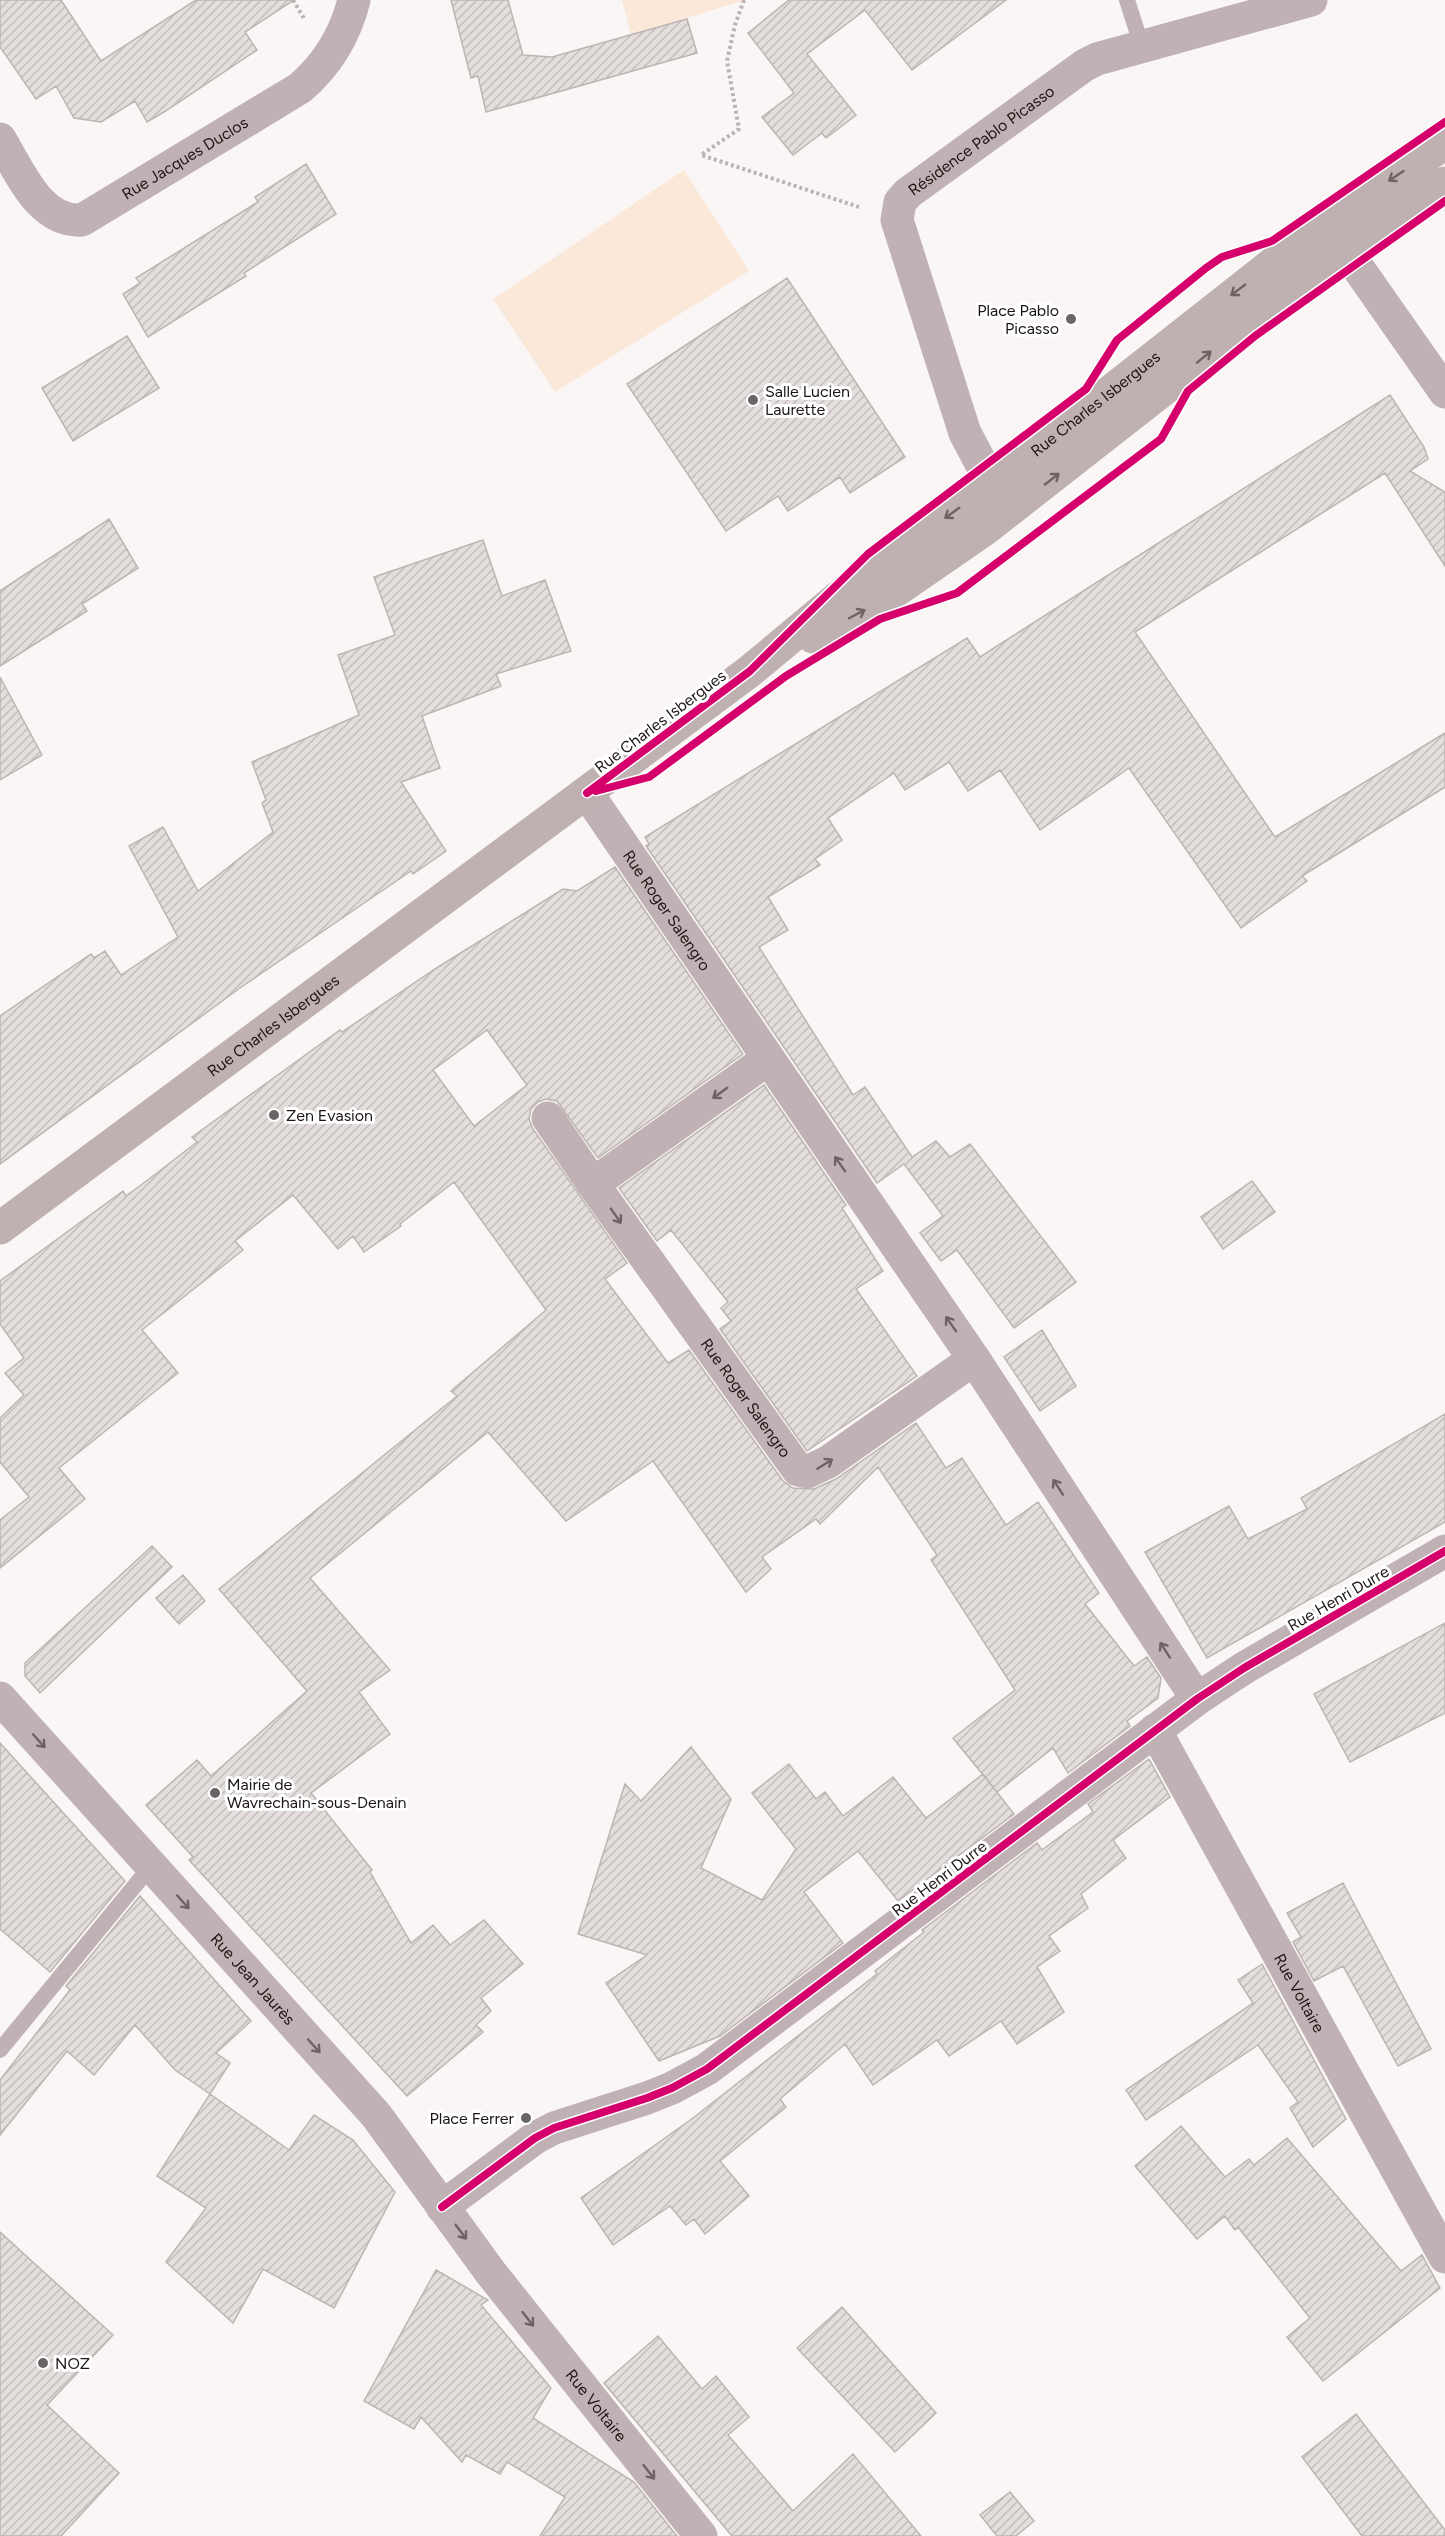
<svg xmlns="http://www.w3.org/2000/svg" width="1445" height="2536" viewBox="0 0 1445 2536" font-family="Figtree,sans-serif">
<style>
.park{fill:#fbe8d9}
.building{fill:url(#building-hatch);stroke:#bbb6b4;stroke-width:1.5;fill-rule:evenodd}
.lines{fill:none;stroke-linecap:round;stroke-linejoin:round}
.path{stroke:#bbb2b3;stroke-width:4;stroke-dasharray:3 3;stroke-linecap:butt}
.service{stroke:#c0b1b4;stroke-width:16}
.minor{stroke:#c0b1b4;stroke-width:33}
.secondary{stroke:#bfb0b2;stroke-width:33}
.cycleway-casing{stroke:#fff;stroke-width:11}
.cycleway{stroke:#d6006c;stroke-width:8}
.oneway{stroke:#6e6264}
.oneway2{stroke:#6e6364}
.poi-dot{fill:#6b6464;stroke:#fff;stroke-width:2}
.labels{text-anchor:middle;stroke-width:6;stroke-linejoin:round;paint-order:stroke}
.street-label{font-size:16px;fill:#1d1515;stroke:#fff}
.poi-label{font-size:16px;fill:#1d1515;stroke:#fff;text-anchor:start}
</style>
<defs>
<pattern id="building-hatch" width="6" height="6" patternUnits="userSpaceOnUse" patternTransform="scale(1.5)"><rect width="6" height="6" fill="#e4dedd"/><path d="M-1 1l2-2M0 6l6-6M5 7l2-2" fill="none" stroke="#c3bebd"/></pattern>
</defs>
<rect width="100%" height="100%" fill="#fbf6f6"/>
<path class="park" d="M622,0H745L631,35Z
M684,170L749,271L555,392L493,299Z"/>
<path class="building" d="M0,0H61L101,61L196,0H294L245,32L257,50L164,112L147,122L135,101L101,122L74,118L56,86L36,99L0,47Z
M451,0H508L523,55L552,57L687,19L697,53L486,112L478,76L471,78Z
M789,0H1006L912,70L865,10L807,54L856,115L826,138L822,133L793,155L762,117L794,93L748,33Z
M306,164L336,214L244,273L246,276L148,337L123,294L140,283L136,278L258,202L255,197Z
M787,278L905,457L850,493L840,477L788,511L778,496L726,531L627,384Z
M127,336L159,388L73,441L42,388Z
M1390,395L1424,447L1428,459L1410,471L1445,492V566L1385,473L1135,632L1275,837L1445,733V787L1302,876L1307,881L1241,928L1129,768L1040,830L1000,770L968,791L949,762L905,790L894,773L828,818L842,840L815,859L820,865L768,897L788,930L759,947L853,1095L865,1087L912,1157L936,1141L950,1157L970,1144L1076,1282L1014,1328L957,1250L941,1261L920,1233L943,1216L904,1164L877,1183L646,846L649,844L645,837L967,638L980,657Z
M109,519L138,568L82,604L87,611L0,666V591Z
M483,540L502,596L545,580L571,651L496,674L501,686L422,716L440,768L401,782L446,851L413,874L411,871L240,988L0,1164V1016L91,954L94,958L105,951L121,975L178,937L129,846L163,827L198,891L273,832L262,803L266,800L252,762L359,715L338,655L395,635L374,577Z
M0,677L42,755L0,780Z
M615,867L743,1054L598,1158L557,1101L546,1099L538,1102L531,1109L529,1119L533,1129L627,1263L605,1279L668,1363L689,1350L783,1481L793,1488L814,1489L836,1479L916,1423L946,1468L962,1458L1006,1525L1038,1502L1099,1593L1085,1604L1134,1666L1147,1657L1161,1678L1158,1698L1127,1721L1130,1726L1068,1773L1053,1748L997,1792L953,1738L1015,1690L931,1560L937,1555L878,1467L820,1524L816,1519L762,1557L771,1569L746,1592L653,1461L566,1521L488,1432L310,1578L390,1670L359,1692L390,1734L311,1793L372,1870L370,1872L411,1943L433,1925L450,1945L484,1920L523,1964L481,1998L491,2011L476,2025L483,2032L407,2096L189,1860L193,1857L146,1805L197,1760L211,1776L307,1691L219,1589L457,1396L451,1391L546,1310L454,1182L400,1224L401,1226L364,1252L353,1236L338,1249L293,1195L235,1241L243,1250L142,1330L178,1373L59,1468L85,1499L0,1568V1520L29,1497L0,1462V1418L24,1395L5,1373L24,1358L0,1324V1281L123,1191L126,1196L153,1176L197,1142L192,1137L340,1030L342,1032L435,969L563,889L577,891ZM487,1030L527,1085L474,1126L433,1070Z
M764,1085L846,1205L842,1208L883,1271L856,1289L917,1376L807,1451L720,1329L731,1321L721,1308L728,1302L671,1230L657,1241L619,1188Z
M1252,1181L1275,1212L1223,1249L1201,1217Z
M1042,1330L1076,1386L1040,1411L1004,1357Z
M1445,1414V1522L1207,1658L1145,1552L1229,1506L1248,1539L1307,1509L1301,1498Z
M152,1546L172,1567L40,1693L25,1676V1663Z
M183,1575L205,1601L179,1624L156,1598Z
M1445,1623V1713L1350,1762L1314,1694Z
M0,1743L125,1881L50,1972L0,1929Z
M691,1747L731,1799L701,1868L762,1900L796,1849L752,1793L789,1764L816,1799L825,1792L843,1816L893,1777L926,1818L983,1774L1014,1814L898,1901L858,1851L804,1892L843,1943L720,2036L659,2061L606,1983L647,1955L578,1934L625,1784L641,1801Z
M1149,1759L1170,1797L1113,1840L1126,1858L1081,1894L1088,1908L1049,1936L1060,1951L1037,1967L1064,2012L1017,2044L1001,2021L949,2056L937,2040L873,2085L845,2044L780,2099L786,2107L720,2161L749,2196L705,2234L694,2219L686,2225L670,2206L613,2245L581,2198L693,2118L877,1974L875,1971L924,1932L922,1930L1037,1843L1042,1850L1093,1812L1088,1804Z
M1343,1883L1431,2049L1398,2066L1343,1966L1314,1981L1293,1942L1301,1937L1287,1913Z
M140,1896L251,2021L216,2053L230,2063L210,2094L175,2070L135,2025L94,2075L67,2051L0,2135V2080L70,1990L66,1986Z
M1262,1964L1346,2119L1313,2147L1290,2108L1298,2102L1258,2045L1146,2120L1126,2090L1253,2003L1238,1980Z
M210,2094L289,2150L314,2115L353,2140L395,2192L334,2308L263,2269L233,2323L166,2262L206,2208L157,2176Z
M1181,2126L1225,2177L1249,2159L1254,2165L1287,2138L1401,2271L1422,2255L1440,2288L1323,2381L1287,2337L1310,2318L1238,2227L1235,2230L1225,2216L1197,2239L1135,2166Z
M0,2232L113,2335L47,2405L119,2473L61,2536H0Z
M436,2270L488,2300L481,2305L551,2388L533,2418L634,2482L677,2536H540L565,2497L507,2462L500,2474L466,2455L462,2462L421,2417L414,2429L364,2401Z
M842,2307L936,2413L895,2452L797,2348Z
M658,2336L702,2389L716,2376L749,2417L728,2435L793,2511L853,2454L921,2536H732L604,2383Z
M1356,2414L1445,2530V2536H1362L1302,2457Z
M1010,2492L1034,2521L1016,2536H997L980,2515Z"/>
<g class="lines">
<path class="path" d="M293,0L305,20
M744,0L735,25L727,61L739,129L701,155L859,207"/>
<path class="service" d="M1127,0L1142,47
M0,2050L151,1866"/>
<g class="minor">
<path id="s1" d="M0,139C19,170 39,223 82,220L300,88C328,64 345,36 354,0"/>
<path d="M1330,228L1445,392"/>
<path id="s2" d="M1011,504L984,469L965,433L897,220L900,202L908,193L1085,65L1097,59L1311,0"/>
<path id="s3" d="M587,793L974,1359L1197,1699"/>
<path id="s4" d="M768,1059L593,1184L798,1470L807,1472L828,1462L974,1359"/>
<path d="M548,1118L593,1184"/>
<path id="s5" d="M0,1698L376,2115L491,2273L701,2536"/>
<path id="s6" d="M1155,1730L1445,2257"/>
<path d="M442,2207L535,2138L554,2128L647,2098L672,2088L707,2069L1197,1699L1244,1668L1445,1551"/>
</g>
<g class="secondary">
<path d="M813,637L881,601L984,530L1288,292L1445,183"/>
<path id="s7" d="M0,1228L750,671L857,582L994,483L1275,262L1445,143"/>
</g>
<g class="cycleway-casing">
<path id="cycleway" d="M596,791L649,777L786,676L880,619L957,593L1161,439L1188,391L1255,336L1445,201
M587,793L750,671L868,554L1086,389L1117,340L1206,268L1222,257L1272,241L1445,122
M442,2207L535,2138L554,2128L647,2098L672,2088L707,2069L1197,1699L1244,1668L1445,1551"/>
</g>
<use href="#cycleway" class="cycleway"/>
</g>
<defs><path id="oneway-shaft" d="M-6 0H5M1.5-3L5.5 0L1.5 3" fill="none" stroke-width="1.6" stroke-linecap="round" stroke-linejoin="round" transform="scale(1.5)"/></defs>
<g class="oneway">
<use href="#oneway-shaft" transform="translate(1396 176) rotate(146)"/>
<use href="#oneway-shaft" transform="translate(1238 290) rotate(143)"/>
<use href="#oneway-shaft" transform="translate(1204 357) rotate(-39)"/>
<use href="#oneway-shaft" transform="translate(1052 479) rotate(-38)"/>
<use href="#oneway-shaft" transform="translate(952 513) rotate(144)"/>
<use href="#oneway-shaft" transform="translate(857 614) rotate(-28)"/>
</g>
<g class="oneway2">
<use href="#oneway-shaft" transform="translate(720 1093) rotate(144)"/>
<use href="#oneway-shaft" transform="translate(840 1164) rotate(-125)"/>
<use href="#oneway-shaft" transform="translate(616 1216) rotate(55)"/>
<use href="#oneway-shaft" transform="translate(951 1324) rotate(-125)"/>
<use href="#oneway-shaft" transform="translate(825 1464) rotate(-32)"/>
<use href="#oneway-shaft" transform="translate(1058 1487) rotate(-123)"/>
<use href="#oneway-shaft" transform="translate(1165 1650) rotate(-123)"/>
<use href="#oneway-shaft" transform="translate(39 1741) rotate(48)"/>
<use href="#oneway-shaft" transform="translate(183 1902) rotate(48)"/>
<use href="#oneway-shaft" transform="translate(314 2046) rotate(48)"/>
<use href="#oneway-shaft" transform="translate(461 2232) rotate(53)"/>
<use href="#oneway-shaft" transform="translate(528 2319) rotate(52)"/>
<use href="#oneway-shaft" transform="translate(649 2472) rotate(52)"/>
</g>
<g class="poi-dot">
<circle cx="1071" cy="319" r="6"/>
<circle cx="753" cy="400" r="6"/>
<circle cx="274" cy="1115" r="6"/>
<circle cx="215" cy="1793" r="6"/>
<circle cx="526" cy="2118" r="6"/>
<circle cx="43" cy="2363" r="6"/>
</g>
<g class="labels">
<g class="street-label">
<text dy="6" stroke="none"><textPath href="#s2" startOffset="429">Résidence Pablo Picasso</textPath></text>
<text dy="6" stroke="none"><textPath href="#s1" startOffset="242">Rue Jacques Duclos</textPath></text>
<text dy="6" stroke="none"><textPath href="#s7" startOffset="1371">Rue Charles Isbergues</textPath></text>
<text transform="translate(660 721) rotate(-37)" y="6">Rue Charles Isbergues</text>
<text dy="6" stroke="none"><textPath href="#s3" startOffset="142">Rue Roger Salengro</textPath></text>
<text dy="6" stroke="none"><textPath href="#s7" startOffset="340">Rue Charles Isbergues</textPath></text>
<text dy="6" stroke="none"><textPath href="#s4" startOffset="478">Rue Roger Salengro</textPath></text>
<text transform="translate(1338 1598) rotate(-30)" y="6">Rue Henri Durre</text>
<text transform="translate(939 1878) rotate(-37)" y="6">Rue Henri Durre</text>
<text dy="6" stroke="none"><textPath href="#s5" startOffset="378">Rue Jean Jaurès</textPath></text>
<text dy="6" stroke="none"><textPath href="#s6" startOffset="300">Rue Voltaire</textPath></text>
<text dy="6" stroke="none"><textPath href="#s5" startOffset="926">Rue Voltaire</textPath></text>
</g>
<g class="poi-label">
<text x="1059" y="316" text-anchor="end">Place Pablo<tspan x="1059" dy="18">Picasso</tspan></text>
<text x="765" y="397">Salle Lucien<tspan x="765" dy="18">Laurette</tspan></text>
<text x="286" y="1121">Zen Evasion</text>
<text x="227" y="1790">Mairie de<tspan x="227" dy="18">Wavrechain-sous-Denain</tspan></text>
<text x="514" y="2124" text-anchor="end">Place Ferrer</text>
<text x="55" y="2369">NOZ</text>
</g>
</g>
</svg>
